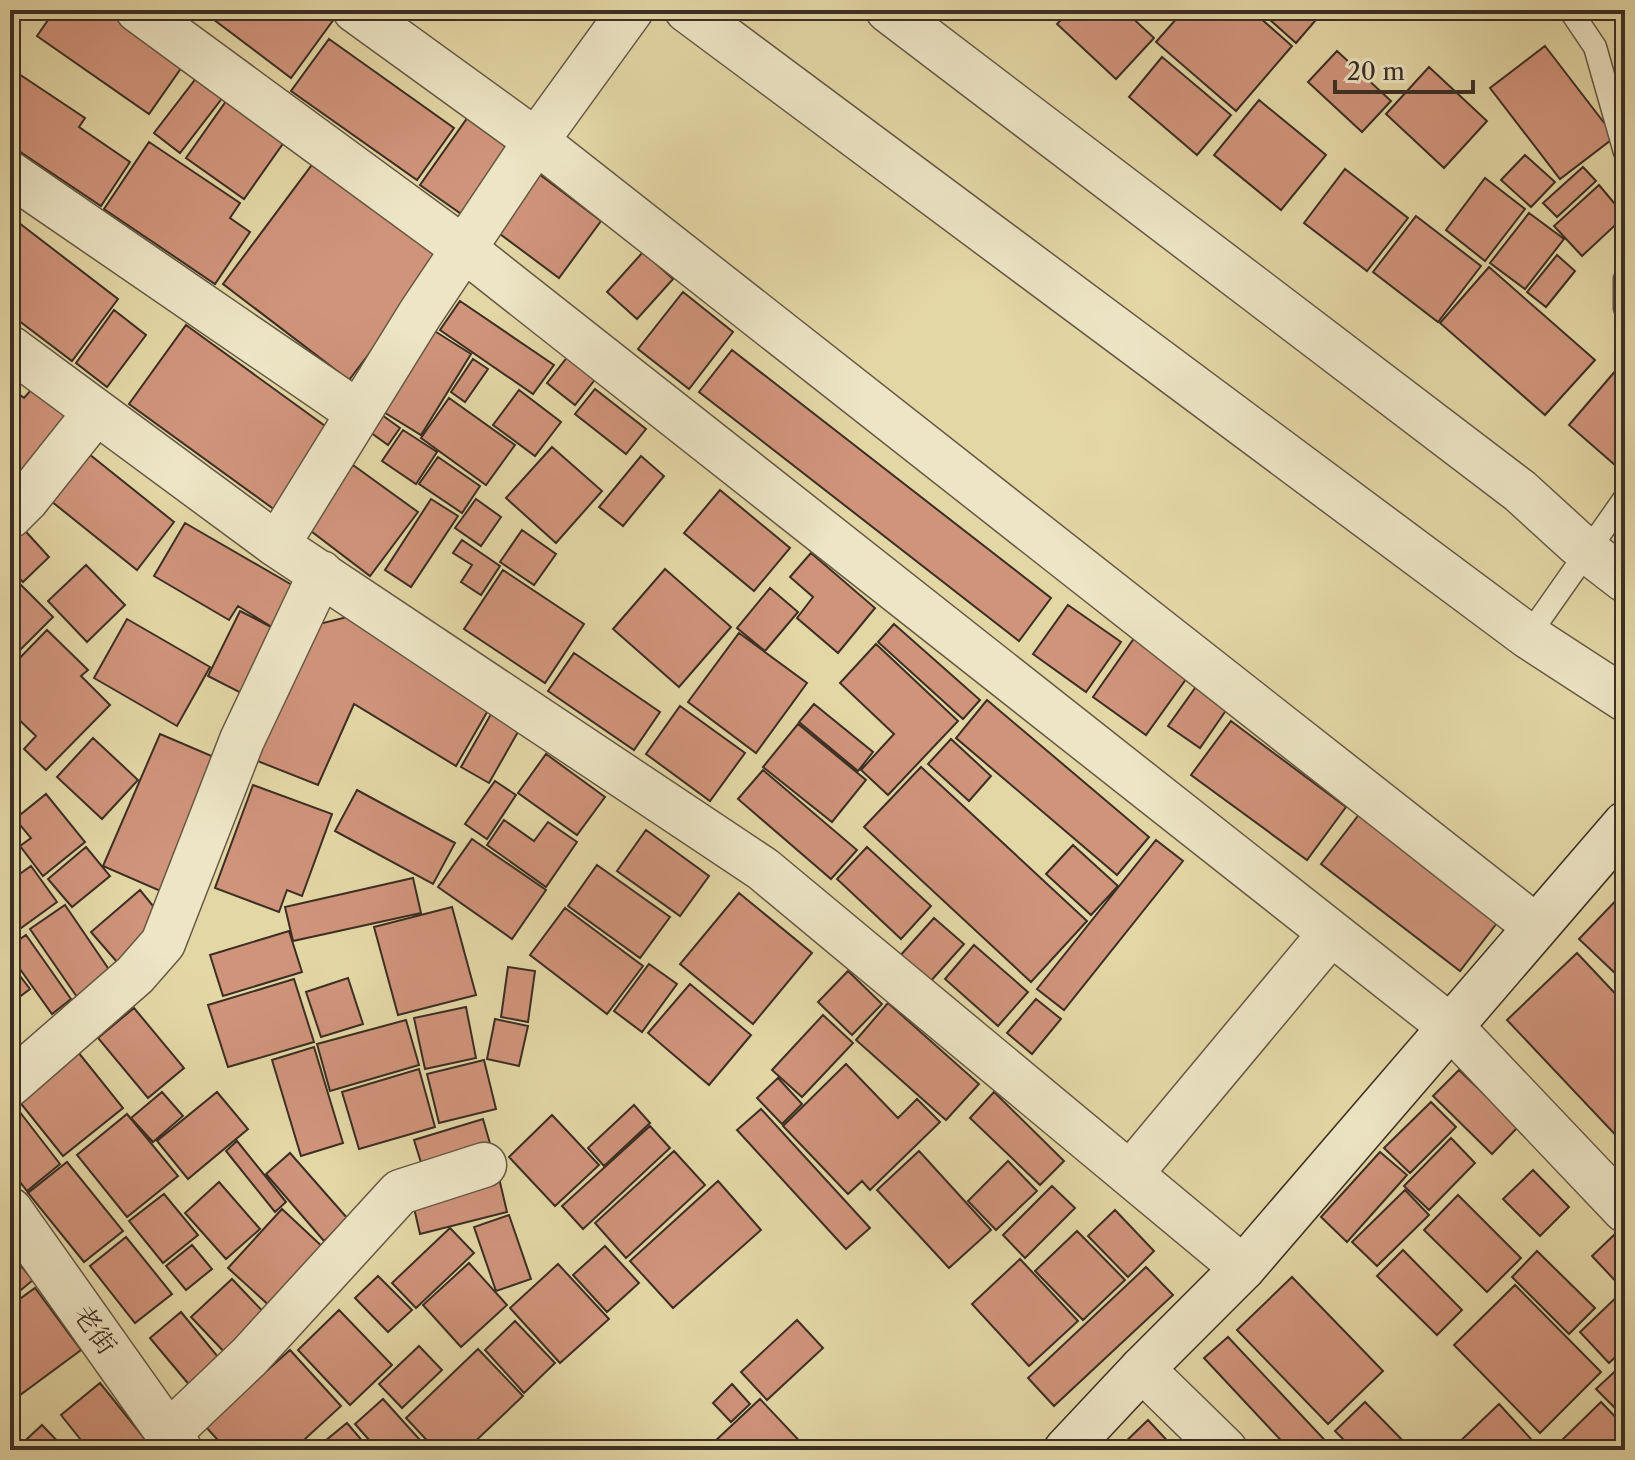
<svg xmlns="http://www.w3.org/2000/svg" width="1635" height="1460" viewBox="0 0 1635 1460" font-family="'Libre Caslon Text','Noto Serif SC',serif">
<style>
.building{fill:#d0947b;stroke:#3c2f24;stroke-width:2}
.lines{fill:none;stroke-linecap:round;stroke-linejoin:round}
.service-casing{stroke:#665944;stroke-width:25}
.minor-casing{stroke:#665944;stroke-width:47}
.tertiary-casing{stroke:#665944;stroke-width:47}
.secondary-casing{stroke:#3c2f24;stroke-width:47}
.service{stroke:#ede5c5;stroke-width:22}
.minor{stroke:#ede5c5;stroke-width:44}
.tertiary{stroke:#ede5c5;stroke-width:44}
.secondary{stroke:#ede5c5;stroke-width:44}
.labels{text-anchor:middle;stroke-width:6;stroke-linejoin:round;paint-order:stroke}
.street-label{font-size:26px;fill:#3c2f24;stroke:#ede5c5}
</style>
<rect width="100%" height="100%" fill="#e4d7a6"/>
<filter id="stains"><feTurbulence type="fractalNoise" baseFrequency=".0025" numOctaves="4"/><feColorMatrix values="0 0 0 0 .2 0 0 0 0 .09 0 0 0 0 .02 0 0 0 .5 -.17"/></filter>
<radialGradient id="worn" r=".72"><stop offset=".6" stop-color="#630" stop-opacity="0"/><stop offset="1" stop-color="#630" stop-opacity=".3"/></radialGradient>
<path class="building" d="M55,10H106L184,64L149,114L37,36Z
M201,10H321L334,19L291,78Z
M1070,10H1124L1154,38L1116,79L1057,24Z
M1184,10H1251L1292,46L1236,111L1156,42Z
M1259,10H1317L1321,14L1296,43Z
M329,39L454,128L417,180L291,91Z
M1545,46L1615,137L1560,179L1490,88Z
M1337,51L1391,101L1362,132L1308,82Z
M1162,57L1231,115L1197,155L1129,97Z
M1429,67L1487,121L1444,168L1386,114Z
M10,68L85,118L79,127L130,162L101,206L10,145Z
M204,68L230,88L180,153L154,133Z
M236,87L294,128L244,199L186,158Z
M1259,100L1326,155L1281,210L1214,155Z
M468,117L515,151L467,218L420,185Z
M149,142L240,203L230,218L250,232L215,284L104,209Z
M320,154L448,250L349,380L223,284Z
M1525,155L1555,182L1531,207L1501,180Z
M1583,167L1596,181L1557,217L1543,203Z
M1345,169L1408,218L1367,271L1304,223Z
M539,174L601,221L559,278L496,231Z
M1485,178L1525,209L1485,261L1446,230Z
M1599,185L1625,216L1582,256L1554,226Z
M1529,213L1564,239L1525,289L1490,263Z
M10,216L118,299L72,361L10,314Z
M1416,216L1481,266L1438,322L1373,272Z
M643,252L673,279L637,319L607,292Z
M1557,255L1575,271L1546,307L1527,292Z
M1489,267L1595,360L1545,415L1440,323Z
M683,292L733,332L689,389L638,349Z
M460,301L554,365L533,394L440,330Z
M114,310L146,335L107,387L76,363Z
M186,325L332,431L275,510L129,404Z
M433,330L471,354L421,435L382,411Z
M732,350L1051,598L1019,641L699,392Z
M569,355L597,377L575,405L547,383Z
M473,359L488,369L465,402L451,392Z
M1623,362L1625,453L1615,465L1569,425Z
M10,387L24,398L32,389L73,422L10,501Z
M595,389L646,429L626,454L575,414Z
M519,390L561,422L535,456L493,425Z
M449,398L515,445L486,485L421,438Z
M375,410L400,428L388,445L363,427Z
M403,430L437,452L416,484L382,461Z
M552,447L602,491L556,543L506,498Z
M84,450L174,522L137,570L46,497Z
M641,456L664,476L623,526L599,507Z
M438,457L480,486L462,513L419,484Z
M353,465L418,512L370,576L307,528Z
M720,490L790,548L754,591L684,533Z
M431,499L458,516L411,587L385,570Z
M476,499L501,517L481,546L455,528Z
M18,523L49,557L23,582L10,569V530Z
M185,523L299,589L275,629L238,606L229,620L154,576Z
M522,530L556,554L534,585L500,562Z
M462,540L500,566L481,595L461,582L472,565L453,553Z
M811,553L875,608L838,653L797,618L813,597L790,577Z
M86,565L125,605L87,642L48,601Z
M665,569L731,627L679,687L613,629Z
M503,570L584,624L545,683L464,629Z
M10,574L53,617L10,660Z
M770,588L798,612L765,651L737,628Z
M1068,605L1121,642L1086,692L1033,654Z
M240,611L275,629L243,694L208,676Z
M347,617L490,707L456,766L354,704L318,785L255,760L307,627Z
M127,619L210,667L177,726L94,678Z
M894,624L980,700L963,719L878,642Z
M47,630L88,670L81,676L110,705L46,770L24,749L36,736L10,711V668Z
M739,633L807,683L756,753L688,702Z
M1135,637L1189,675L1146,735L1093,697Z
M876,644L958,721L888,795L861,770L894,734L840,683Z
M574,653L660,712L634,750L548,691Z
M1198,684L1229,706L1200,748L1168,726Z
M987,700L1149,837L1117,875L956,738Z
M814,704L873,752L858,771L799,722Z
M680,706L745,753L710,801L646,754Z
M495,707L523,723L489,783L461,767Z
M1231,721L1346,807L1307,860L1191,775Z
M798,724L866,780L832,822L763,767Z
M160,734L221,760L165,893L103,866Z
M93,738L138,780L102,819L57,777Z
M951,739L991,776L969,801L928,764Z
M546,754L605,797L577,835L518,793Z
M921,767L1087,921L1031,982L864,827Z
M763,770L857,850L831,879L738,799Z
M495,781L516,795L487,839L465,824Z
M253,785L332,814L302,896L287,890L279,912L215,888Z
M357,790L455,843L433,884L335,831Z
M46,794L85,842L43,876L20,846L31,838L15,819Z
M1361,812L1500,919L1460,971L1321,864Z
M504,820L534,841L548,822L577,842L546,887L487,845Z
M646,830L709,876L680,916L617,871Z
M472,839L546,890L512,939L438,887Z
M1156,840L1183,861L1064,1010L1037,989Z
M1073,845L1118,886L1091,915L1046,874Z
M86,847L110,876L72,907L48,879Z
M867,847L931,906L901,939L837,879Z
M597,865L670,917L640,958L568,906Z
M31,866L57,902L10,936V881Z
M413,878L421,913L293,941L285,907Z
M140,890L158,912L124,970L91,932Z
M1625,891V967L1617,975L1579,939Z
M739,893L812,953L753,1024L680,964Z
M65,905L112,974L77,997L30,929Z
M452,907L476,995L398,1015L374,927Z
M565,908L643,966L607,1014L530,955Z
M934,918L964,944L929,983L899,957Z
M289,931L302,972L223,996L210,955Z
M26,935L71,999L52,1014L10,955V946Z
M974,945L1028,992L998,1026L945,979Z
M1577,953L1625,1004V1145L1507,1020Z
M10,963L30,989L10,1004Z
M649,964L677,984L642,1032L614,1011Z
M508,967L535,971L528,1022L501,1017Z
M848,971L882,1004L852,1035L818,1002Z
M348,978L363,1024L321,1037L306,992Z
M294,979L314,1042L228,1067L208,1005Z
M690,984L751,1035L709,1085L648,1033Z
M1036,999L1061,1019L1032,1054L1007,1033Z
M888,1003L979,1084L946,1120L856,1040Z
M466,1007L476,1058L425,1069L414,1018Z
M134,1008L184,1068L148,1098L98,1038Z
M823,1015L853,1043L802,1097L772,1070Z
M495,1019L528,1026L519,1066L487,1059Z
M406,1020L419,1065L330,1091L317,1044Z
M74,1047L123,1108L63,1156L14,1095Z
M314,1047L343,1143L301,1156L272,1060Z
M484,1060L496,1109L439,1123L427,1074Z
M846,1064L898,1118L917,1099L940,1122L870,1190L862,1181L848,1194L783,1126Z
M419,1069L435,1127L359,1149L342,1092Z
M1459,1070L1518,1127L1492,1154L1433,1096Z
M778,1078L802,1104L782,1124L757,1098Z
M162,1092L183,1116L153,1142L131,1118Z
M217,1092L248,1129L188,1179L157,1141Z
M994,1092L1064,1161L1040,1185L970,1118Z
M1431,1102L1456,1127L1410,1173L1384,1148Z
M634,1105L650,1123L604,1166L588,1148Z
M761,1109L870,1228L846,1249L737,1130Z
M19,1111L60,1164L27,1191L10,1169V1117Z
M127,1114L178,1176L127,1217L77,1155Z
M552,1115L599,1165L555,1206L509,1157Z
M483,1119L491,1147L423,1169L414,1140Z
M650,1126L670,1148L583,1229L562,1206Z
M1451,1138L1475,1163L1429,1210L1404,1186Z
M237,1141L286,1202L275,1212L226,1151Z
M674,1151L705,1185L626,1258L595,1223Z
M919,1151L991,1230L949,1268L877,1190Z
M1380,1152L1407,1175L1347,1242L1321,1217Z
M290,1153L348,1219L324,1241L266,1174Z
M1008,1161L1037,1191L996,1230L968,1201Z
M67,1162L123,1231L84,1262L28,1193Z
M1533,1170L1569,1207L1540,1236L1503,1199Z
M499,1178L507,1212L420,1234L412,1199Z
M718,1181L761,1230L673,1308L630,1261Z
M219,1182L260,1229L226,1259L185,1213Z
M1052,1186L1075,1208L1025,1258L1003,1235Z
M1405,1190L1429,1215L1377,1266L1352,1242Z
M164,1194L198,1235L163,1263L129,1221Z
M1458,1195L1521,1258L1487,1292L1424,1230Z
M282,1209L327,1251L273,1309L228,1268Z
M1115,1210L1154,1251L1128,1277L1088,1236Z
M509,1215L531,1279L496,1291L474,1227Z
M450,1228L474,1253L416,1308L392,1283Z
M1077,1231L1125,1280L1083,1320L1035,1271Z
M1614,1235L1625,1247V1284L1621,1287L1592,1256Z
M126,1237L172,1294L135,1323L90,1266Z
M192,1245L212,1269L186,1290L166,1266Z
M605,1246L639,1283L607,1312L573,1275Z
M1403,1250L1462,1310L1437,1335L1377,1276Z
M1537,1251L1595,1308L1569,1334L1512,1277Z
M10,1253L33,1280L10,1299Z
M1020,1259L1078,1321L1029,1366L972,1304Z
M469,1263L507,1305L461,1347L423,1305Z
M558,1264L609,1319L560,1363L510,1308Z
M1146,1267L1173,1295L1054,1406L1028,1378Z
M378,1276L412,1310L388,1332L355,1298Z
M1292,1277L1383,1371L1328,1424L1237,1330Z
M232,1279L271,1320L230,1358L191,1317Z
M1515,1285L1601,1372L1540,1433L1454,1345Z
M35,1288L81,1350L12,1401L10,1306Z
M1625,1289V1348L1609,1363L1580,1332Z
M339,1310L392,1365L350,1405L298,1350Z
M181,1312L228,1369L197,1394L150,1338Z
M797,1320L823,1348L767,1400L741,1372Z
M515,1321L555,1363L524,1393L485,1350Z
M1228,1337L1334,1450H1290L1204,1358Z
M419,1346L442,1370L402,1408L379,1384Z
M478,1349L523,1396L466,1450H436L406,1418Z
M290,1350L341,1406L293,1450H227L205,1426Z
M1625,1362V1404L1618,1411L1596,1389Z
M100,1383L153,1449L152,1450H89L61,1415Z
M732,1384L750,1404L731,1422L713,1403Z
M383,1399L429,1450H378L355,1424Z
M760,1399L808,1450H720L713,1443Z
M1365,1402L1412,1450H1354L1335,1431Z
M1601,1402L1625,1427V1450H1573L1563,1439Z
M1499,1404L1541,1450H1451Z
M1148,1420L1175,1449L1117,1450Z
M347,1423L370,1450H314Z
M42,1425L66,1450H18L16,1449Z"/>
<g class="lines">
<g class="service-casing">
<path id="service" d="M1570,10L1595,47L1625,152
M1625,279V308
M1528,636L1625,498"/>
</g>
<g class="minor-casing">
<path id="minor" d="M138,10L464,249L1452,1028L1625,1210
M355,10L536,141L1535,926
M687,10L1528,636L1625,699
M888,10L1520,491L1577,543L1625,580
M10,174L357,412
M10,348L277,545L763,869L1243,1268
M10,516L26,500L96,412
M277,545L420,314L536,141L631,10
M10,1084L135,975L163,943L242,740L321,573
M1130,1174L1331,933
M1142,1369L1225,1450
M168,1434L249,1357L400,1192L484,1165"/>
</g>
<g class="tertiary-casing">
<path id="tertiary" d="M10,1210L180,1450"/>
</g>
<g class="secondary-casing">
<path id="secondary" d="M1066,1450L1142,1369L1243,1268L1625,824"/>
</g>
<use href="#service" class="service"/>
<use href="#minor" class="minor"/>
<use href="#tertiary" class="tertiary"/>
<use href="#secondary" class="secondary"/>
</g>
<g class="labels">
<g class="street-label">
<text transform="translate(95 1330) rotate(55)" y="9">老街</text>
</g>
</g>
<rect width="1635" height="1460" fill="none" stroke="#e4d7a6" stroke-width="40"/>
<rect x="12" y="12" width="1611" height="1436" fill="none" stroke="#3c2f24" stroke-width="4"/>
<rect x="20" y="20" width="1595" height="1420" fill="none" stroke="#3c2f24" stroke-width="2"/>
<path d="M1335 80v12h138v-12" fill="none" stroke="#3c2f24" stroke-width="4"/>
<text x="1347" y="80" font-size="24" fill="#3c2f24" stroke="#ede5c5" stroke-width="6" paint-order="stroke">20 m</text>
<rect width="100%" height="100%" filter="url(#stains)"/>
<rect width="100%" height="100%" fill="url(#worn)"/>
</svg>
